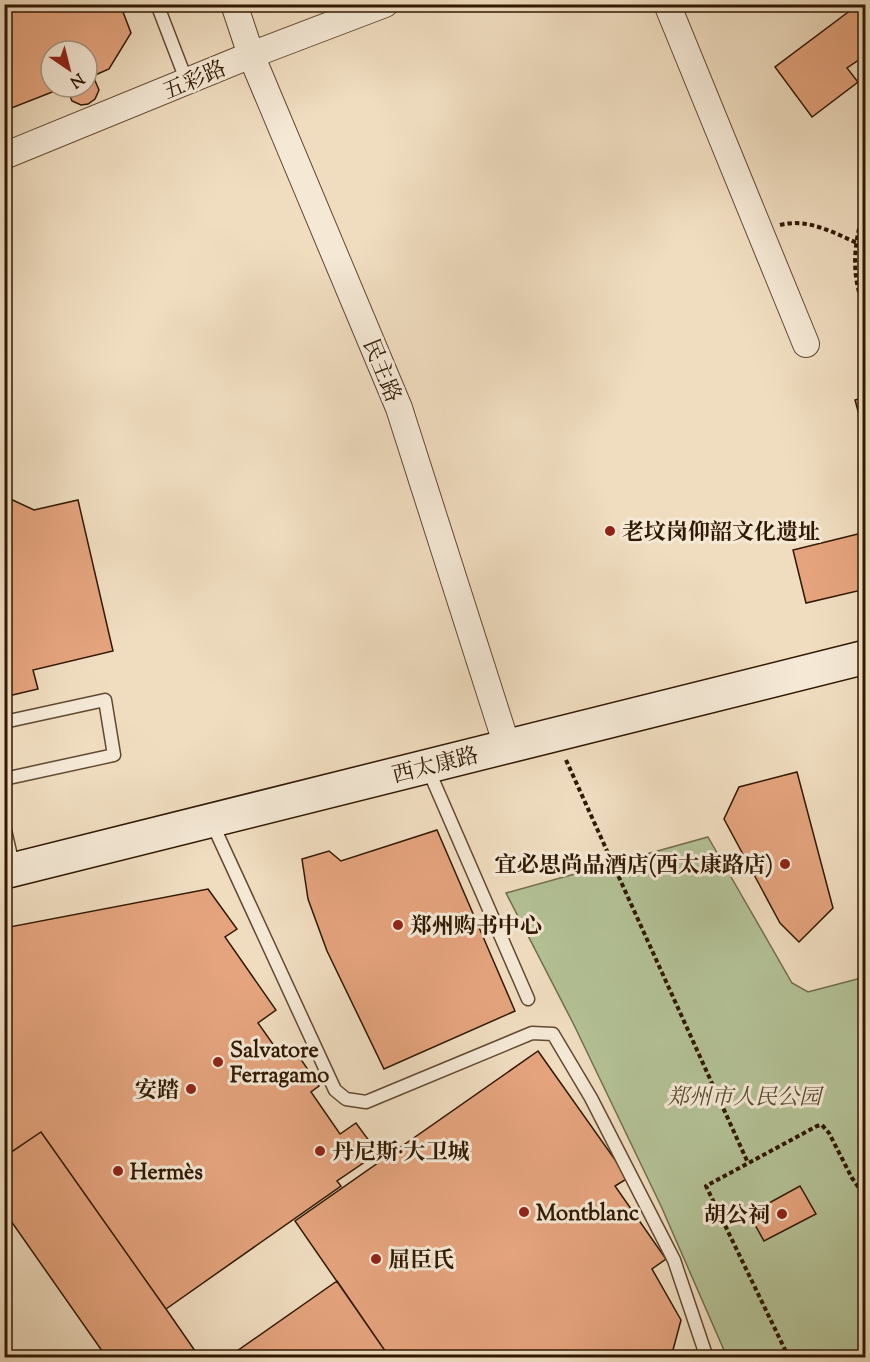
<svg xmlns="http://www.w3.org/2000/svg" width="870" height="1362" viewBox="0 0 870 1362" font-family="'Sorts Mill Goudy','Noto Serif SC',serif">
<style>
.green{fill:#b4c297;stroke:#726d4c;stroke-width:1.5}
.building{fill:#e5a47e;stroke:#301802;stroke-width:1.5}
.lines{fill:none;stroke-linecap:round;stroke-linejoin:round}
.lane-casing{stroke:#604932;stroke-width:15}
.street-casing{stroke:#604932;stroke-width:28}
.secondary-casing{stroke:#301802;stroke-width:36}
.path{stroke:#301802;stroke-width:4;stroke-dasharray:4.5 3;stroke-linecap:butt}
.lane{stroke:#f5e9d6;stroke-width:12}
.street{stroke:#f5e9d6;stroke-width:26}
.secondary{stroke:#f5e9d6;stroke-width:33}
.poi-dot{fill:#8f2418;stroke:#f5e9d6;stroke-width:2}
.labels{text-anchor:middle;stroke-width:6;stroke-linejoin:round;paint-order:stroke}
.street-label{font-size:22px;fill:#301802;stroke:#f5e9d6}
.poi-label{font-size:22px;font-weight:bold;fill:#301802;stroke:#f5e9d6;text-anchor:start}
.park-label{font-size:22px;font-style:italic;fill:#584b2f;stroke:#f5e9d6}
</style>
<rect width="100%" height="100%" fill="#f0ddc0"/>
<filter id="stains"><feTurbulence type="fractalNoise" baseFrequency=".00333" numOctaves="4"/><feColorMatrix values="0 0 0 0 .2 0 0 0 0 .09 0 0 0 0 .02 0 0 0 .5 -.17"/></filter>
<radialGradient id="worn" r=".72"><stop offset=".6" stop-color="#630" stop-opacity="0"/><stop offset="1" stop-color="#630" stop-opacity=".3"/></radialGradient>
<path class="green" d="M708,837L792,983L808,992L865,977V1357H727L661,1206L574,1025L506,893Z"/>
<path class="building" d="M4,4H120L131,33L109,69L93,76L99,90L95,99L88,104L81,105L72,101L66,87H87V51H51V87H65L4,111Z
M859,4H866V55L847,68L858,82L812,117L775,67Z
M866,397V432L864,433L855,400Z
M4,496L34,510L78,500L113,651L33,670L38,689L4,697Z
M866,532V589L806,603L793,550Z
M866,728V746L861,729Z
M797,772L833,908L799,942L780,923L724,819L739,787Z
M437,830L515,1011L384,1069L327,951L308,899L302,859L329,851L341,861Z
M208,889L237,929L225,937L276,1010L258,1023L282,1057L294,1049L319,1086L311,1092L340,1134L356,1123L378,1153L337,1181L341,1186L166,1309L41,1132L4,1157V928Z
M538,1051L628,1178L615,1186L666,1259L652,1269L681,1320L673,1350L665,1358H390L295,1221Z
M41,1132L166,1309L200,1358H107L4,1211V1157Z
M800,1186L816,1214L764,1241L749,1214Z
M337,1281L390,1358H227Z"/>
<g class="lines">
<g class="lane-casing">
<path id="lane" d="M157,4L187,82
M4,722L105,700L114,755L4,779
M428,769L528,999
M212,823L335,1090L346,1099L366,1102L532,1033L553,1034L591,1098L674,1260L707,1358
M4,826L14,869"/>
</g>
<g class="street-casing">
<path id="street" d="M234,4L251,55L399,408L507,746
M667,4L806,344
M4,156L251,55L385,4"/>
</g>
<g class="secondary-casing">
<path id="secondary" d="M4,872L866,657"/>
</g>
<path class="path" d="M866,207C853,239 850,279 866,310
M780,225C808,218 832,232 857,243
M566,760L748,1163
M789,1358L706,1186L817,1126L822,1125L829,1133L852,1178L866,1198
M848,1358L866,1346"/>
<use href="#lane" class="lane"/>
<use href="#street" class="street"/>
<use href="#secondary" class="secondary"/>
</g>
<g class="poi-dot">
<circle cx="610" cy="531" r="6"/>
<circle cx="785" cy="864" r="6"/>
<circle cx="398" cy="925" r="6"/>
<circle cx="218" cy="1062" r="6"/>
<circle cx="191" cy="1089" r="6"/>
<circle cx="320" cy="1151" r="6"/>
<circle cx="118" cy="1171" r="6"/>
<circle cx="524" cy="1212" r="6"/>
<circle cx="782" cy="1214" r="6"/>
<circle cx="376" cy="1259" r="6"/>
</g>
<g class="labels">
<g class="street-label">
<text transform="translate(194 79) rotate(-23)" y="8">五彩路</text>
<text transform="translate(383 370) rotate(68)" y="8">民主路</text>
<text transform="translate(435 764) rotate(-14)" y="8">西太康路</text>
</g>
<g class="poi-label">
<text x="622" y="539">老坟岗仰韶文化遗址</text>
<text x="773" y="872" text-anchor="end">宜必思尚品酒店(西太康路店)</text>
<text x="410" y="933">郑州购书中心</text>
<text x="230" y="1057">Salvatore<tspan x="230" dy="25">Ferragamo</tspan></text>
<text x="179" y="1097" text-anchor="end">安踏</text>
<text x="332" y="1159">丹尼斯·大卫城</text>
<text x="130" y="1179">Hermès</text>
<text x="536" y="1220">Montblanc</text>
<text x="770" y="1222" text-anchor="end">胡公祠</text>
<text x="388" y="1267">屈臣氏</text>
</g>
<g class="park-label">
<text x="744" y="1104">郑州市人民公园</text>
</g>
</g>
<rect width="870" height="1362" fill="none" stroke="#f0ddc0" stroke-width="24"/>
<rect x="6" y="6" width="858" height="1350" fill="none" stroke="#301802" stroke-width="3"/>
<rect x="12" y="12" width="846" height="1338" fill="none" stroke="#301802" stroke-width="1.5"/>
<g transform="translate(69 69) rotate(145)"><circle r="28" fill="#f5e9d6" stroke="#a69581" stroke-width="1.5"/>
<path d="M0-4.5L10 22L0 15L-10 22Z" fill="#8f2418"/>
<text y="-9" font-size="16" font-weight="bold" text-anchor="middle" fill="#301802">N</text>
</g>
<rect width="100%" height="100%" filter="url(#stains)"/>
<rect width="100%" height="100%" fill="url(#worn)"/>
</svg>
